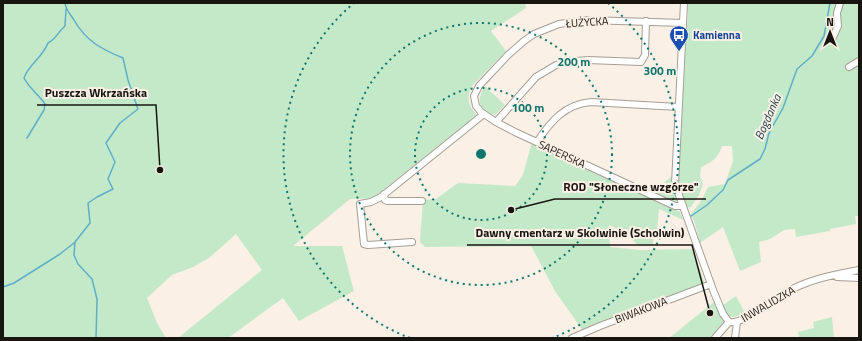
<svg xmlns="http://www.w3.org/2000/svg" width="862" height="341" viewBox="0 0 862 341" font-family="'Titillium Web',sans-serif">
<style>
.green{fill:#c4e9c8}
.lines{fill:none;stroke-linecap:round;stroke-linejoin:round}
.stream{stroke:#5eaeca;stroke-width:1.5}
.minor-casing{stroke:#a79e94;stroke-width:8}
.minor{stroke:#fff;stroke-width:6}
.ring{fill:none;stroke:#0f766e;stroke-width:2;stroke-dasharray:2 4}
.labels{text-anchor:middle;stroke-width:4;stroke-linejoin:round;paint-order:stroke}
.street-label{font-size:11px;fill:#181511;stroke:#faf0e5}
.transit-label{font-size:11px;font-weight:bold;fill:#164399;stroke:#faf0e5;text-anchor:start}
.water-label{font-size:12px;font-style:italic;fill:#183d4a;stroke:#faf0e5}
.centre{fill:#0f766e;stroke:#faf0e5;stroke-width:2}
.ring-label{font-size:12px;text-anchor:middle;font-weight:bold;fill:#0f766e;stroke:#faf0e5;stroke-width:4;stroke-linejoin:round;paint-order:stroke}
.leader{fill:none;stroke:#181511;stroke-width:1.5}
.callout-dot{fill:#181511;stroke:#faf0e5;stroke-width:1.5}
.callout-label{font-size:12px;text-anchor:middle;font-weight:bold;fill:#181511;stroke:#faf0e5;stroke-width:4;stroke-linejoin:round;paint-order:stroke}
</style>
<rect width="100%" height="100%" fill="#faf0e5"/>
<path class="green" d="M3,3H525L526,8L491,31L506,51L472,86C466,96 468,106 477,115L373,198L350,199L293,246H342L354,291L299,321L283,298L228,338H178L262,270L236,234L209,258L193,267L172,275L147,298L157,323L166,338H3Z
M688,3H859V216H855L856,224L830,229V231L796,237L795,229L784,230L770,239L759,242L761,262L740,271L723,227L700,243L694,220L690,215L701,201L708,187L725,184L733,161L732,146H722C719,157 711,163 701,167L700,177L703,184L699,195L691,207L686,208L678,184V168L687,26L688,13Z
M485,86L505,105L495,115C478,110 476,100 485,86Z
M532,142L680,212L683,220L659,209L657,229H654L653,246H639L625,233L609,225L610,247L639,250L692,249L705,284L604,321L583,331L555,291L531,246L425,247L420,242L423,200L436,199L458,183L515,186L523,175Z
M672,176V186L678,202L676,203H674L651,193Z
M736,296L745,313L734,317L728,316L723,305Z
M714,302L724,324L711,338H669Z
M832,317L834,338H799L798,332L814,328L813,322Z"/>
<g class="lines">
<path class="stream" d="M65,3C66,10 70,14 74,20C86,41 101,49 123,58L128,80L138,109L120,123L106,143L115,162L108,179L113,189L97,197L88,203L90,223L75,242L74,255L78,264L92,279L97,299L96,338
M27,138L44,110L45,104C38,94 29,88 24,78C29,64 43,57 48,43C56,39 58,32 65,26L66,9
M691,216L707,205L723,190L728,180L760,159L765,149L769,133L783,108L797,69L812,56L824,36L830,3
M3,287L14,283L60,254L74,243"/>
<g class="minor-casing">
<path id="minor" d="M684,3L675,184L713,290L723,314L729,322
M832,39L838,26L837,13L840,3
M849,67L859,61
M496,122L536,77L556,65L566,62L588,60L641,62L645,55L646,21
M537,142C550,122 565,104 591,102L678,107
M384,194L385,200L387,201H422
M683,206H675L515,132L496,122L481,112L476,106L474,96L479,86L508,55L524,41L534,34L559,24L587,20L683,23
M412,242L368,245L364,244L360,204L371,202L381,197L484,114
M837,277L859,278
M729,322C741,325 770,303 780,296C804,280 832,275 859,270
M572,338L600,326L711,284
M715,338L729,322
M735,338L737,322"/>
</g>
<use href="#minor" class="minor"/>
</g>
<g class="ring">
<circle cx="481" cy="154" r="66"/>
<circle cx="481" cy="154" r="131"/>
<path d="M410 338A197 197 0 0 1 354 3M608 3A197 197 0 0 1 552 338"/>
</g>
<defs>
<g id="bus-pin" transform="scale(1)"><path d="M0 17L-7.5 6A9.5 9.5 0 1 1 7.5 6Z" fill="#1a4fb4" stroke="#faf0e5"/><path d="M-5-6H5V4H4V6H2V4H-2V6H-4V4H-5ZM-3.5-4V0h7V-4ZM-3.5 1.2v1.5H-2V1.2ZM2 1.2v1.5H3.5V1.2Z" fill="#fff"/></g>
</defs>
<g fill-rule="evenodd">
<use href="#bus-pin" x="679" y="35"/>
</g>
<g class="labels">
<g class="street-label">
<text transform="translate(587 22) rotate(-4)" y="4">ŁUŻYCKA</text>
<text transform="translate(562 154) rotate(25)" y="4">SAPERSKA</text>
<text transform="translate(768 304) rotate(-30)" y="4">INWALIDZKA</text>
<text transform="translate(641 310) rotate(-21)" y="4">BIWAKOWA</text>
</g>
<g class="transit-label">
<text x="693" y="39">Kamienna</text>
</g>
<g class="water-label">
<text transform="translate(768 117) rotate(-66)" y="4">Bogdanka</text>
</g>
</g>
<circle cx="481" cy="154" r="6" class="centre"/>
<g class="ring-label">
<text x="574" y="66">200 m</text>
<text x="660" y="75">300 m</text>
<text x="528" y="112">100 m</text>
</g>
<path class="leader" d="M160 170L156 105H37M511 210L555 199H706M710 313L692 245H467"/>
<g class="callout-dot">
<circle cx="160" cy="170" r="4"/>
<circle cx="511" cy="210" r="4"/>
<circle cx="710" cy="313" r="4"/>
</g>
<g class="callout-label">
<text x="96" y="97">Puszcza Wkrzańska</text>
<text x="631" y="191">ROD "Słoneczne wzgórze"</text>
<text x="580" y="237">Dawny cmentarz w Skolwinie (Scholwin)</text>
</g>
<rect width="862" height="341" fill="none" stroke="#181511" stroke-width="8"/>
<g transform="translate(830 32)" stroke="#faf0e5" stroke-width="3" paint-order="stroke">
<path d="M0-3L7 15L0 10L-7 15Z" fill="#181511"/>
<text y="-6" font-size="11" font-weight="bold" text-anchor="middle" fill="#181511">N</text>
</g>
</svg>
